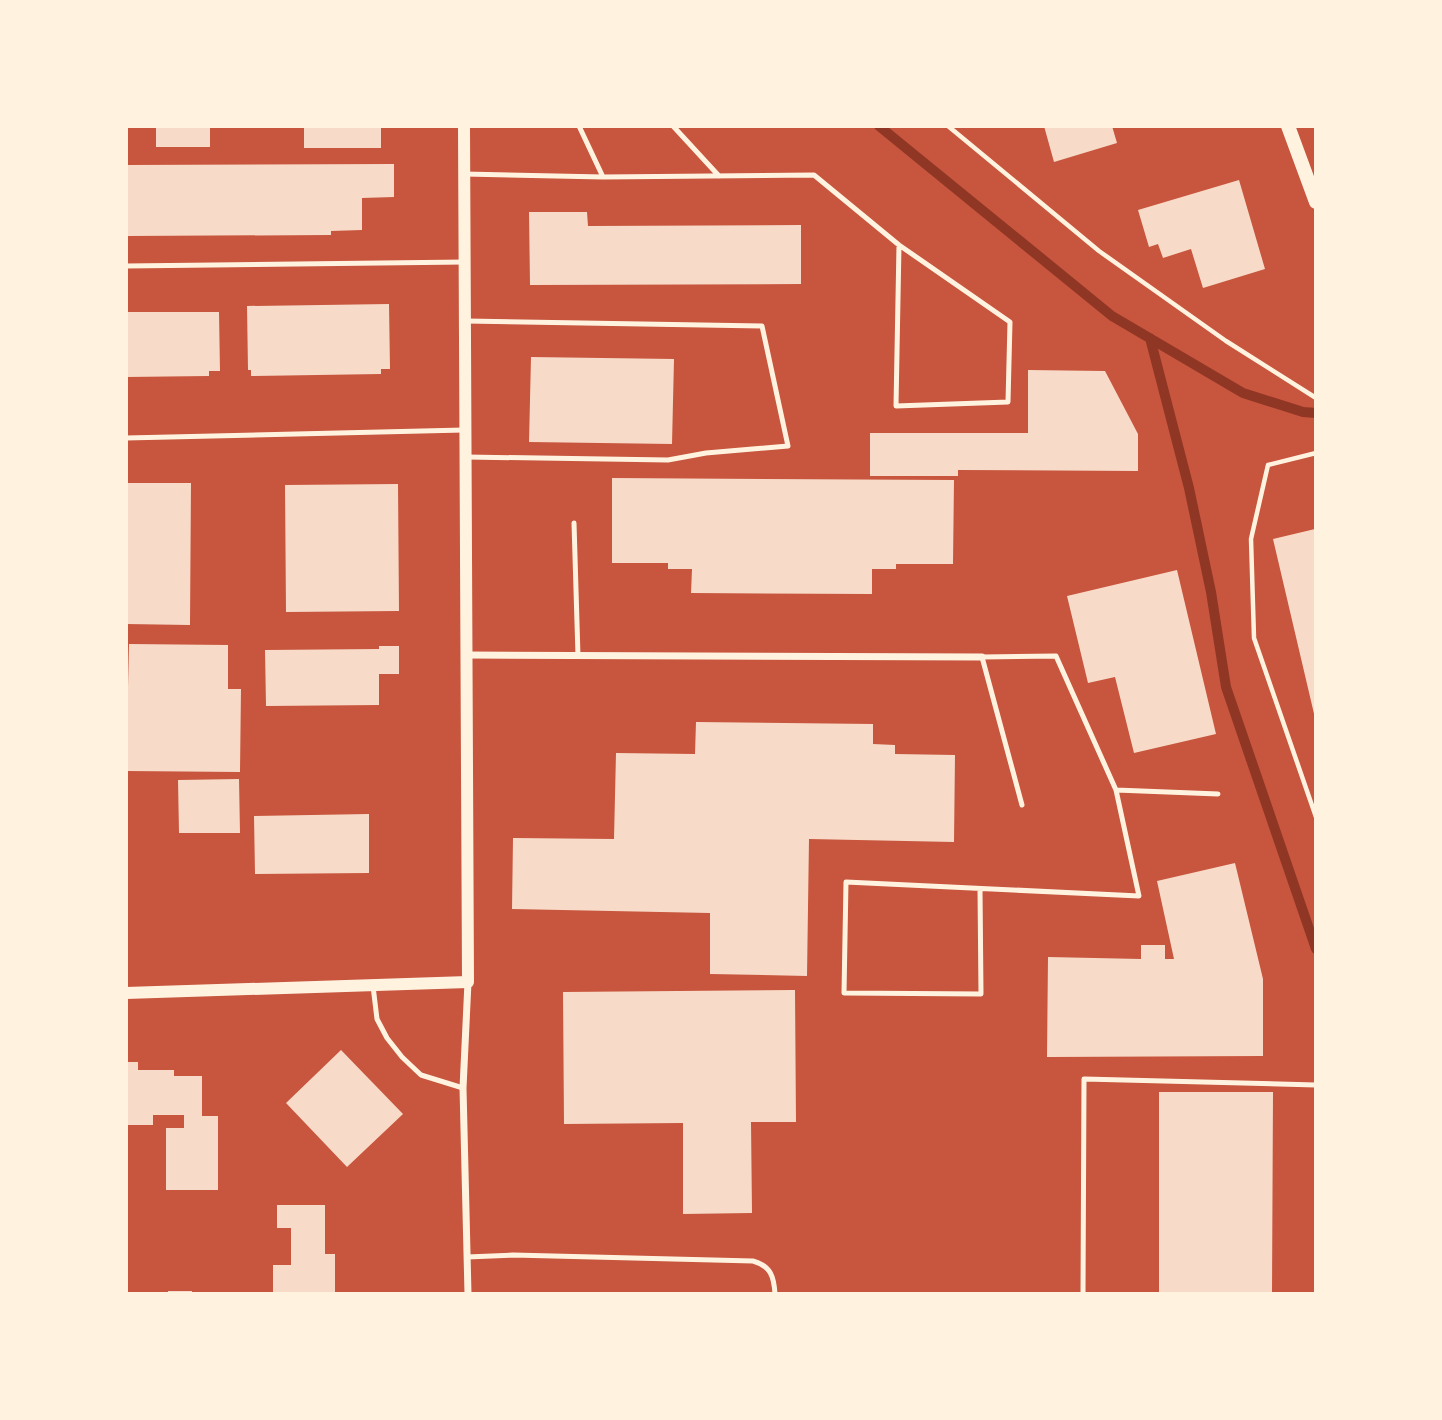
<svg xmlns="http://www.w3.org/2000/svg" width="1442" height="1420" viewBox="0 0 1442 1420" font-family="Roboto,sans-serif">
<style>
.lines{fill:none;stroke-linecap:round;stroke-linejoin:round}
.stream{stroke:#8f3625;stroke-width:10}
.building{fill:#f7dbc8}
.path{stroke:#fff3e0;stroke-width:4.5}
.service{stroke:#fff3e0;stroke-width:5}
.minor{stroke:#fff3e0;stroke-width:7}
.tertiary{stroke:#fff3e0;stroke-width:12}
.secondary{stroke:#fff3e0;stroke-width:14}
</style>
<rect width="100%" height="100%" fill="#c8553d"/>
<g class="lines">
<path class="stream" d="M879,126L1112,316L1243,393L1303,412L1316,413
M1150,338L1189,488L1211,592L1226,687L1316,949"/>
</g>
<path class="building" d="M156,126H210V147H156Z
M304,126H381V148H304Z
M1044,126H1112L1117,143L1054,162Z
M394,164V197L362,198V230L331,231V235L126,236V165Z
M1239,180L1265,269L1203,288L1191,249L1163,258L1158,244L1149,247L1138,210Z
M529,212H587L588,226L801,225V284L530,285Z
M389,304L390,369H381V374L251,376V370H248L247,306Z
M126,312H219L220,371H209V376L126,377Z
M531,357L674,359L672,444L529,442Z
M1028,370L1105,371L1138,434V471L958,470V476H870V433H1028Z
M612,478L954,480L953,564H896V569H872V594L691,593L692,569H668V563H612Z
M126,483H191L190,625L126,624Z
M398,484L399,611L286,612L285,485Z
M1315,529L1316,717L1315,718L1273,539Z
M1177,570L1216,734L1134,753L1115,677L1088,683L1067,596Z
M129,644L228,645V689H241L240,772L126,771Z
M379,646H399V674H379V705L266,706L265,650L379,649Z
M696,722L873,724V744L895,745V754L955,755L954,842L809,839L807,976L710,974V913L512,909L513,838L614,839L616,753L695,754Z
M239,779L240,833H179L178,780Z
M369,814V873L255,874L254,816Z
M1235,863L1263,979V1056L1047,1057L1048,957L1141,959V945H1165V959H1174L1157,881Z
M795,990L796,1122H751L752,1213L683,1214V1123L564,1124L563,992Z
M341,1050L403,1114L347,1167L286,1103Z
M126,1062H138V1070H174V1076H202V1116H218V1190H166V1128H184V1115H153V1125H126Z
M1159,1092H1273L1272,1294H1159Z
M277,1205H325V1254H335V1294H273V1265H291V1228H277Z
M168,1291H192V1294H168Z"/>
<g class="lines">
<path class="path" d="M948,126L1099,251L1226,341L1316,398
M1316,453L1268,465L1251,539L1254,638L1316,817"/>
<path class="service" d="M579,126L603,177
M673,126L719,176
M464,174L603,177L814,175L899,245L1010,322L1008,402L896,406L899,245
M126,266L465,262
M466,321L762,326L788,446L706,453L668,460L467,457
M126,438L464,430
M574,523L578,656
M1022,805L982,657L1056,656L1116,790L1218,794
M980,889L981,994L844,993L846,882L1139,896L1116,790
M373,986L377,1019L387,1038L402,1057L421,1075L463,1088
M467,1257L513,1255L753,1261C771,1266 774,1277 775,1294
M1083,1294L1084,1079L1316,1085"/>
<path class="minor" d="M468,655L982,657
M468,1294L463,1088L468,982"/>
<path class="tertiary" d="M126,993L468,982L464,126"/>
<path class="secondary" d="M1288,126L1316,202"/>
</g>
<rect width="1442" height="1420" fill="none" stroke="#fff3e0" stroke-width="256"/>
</svg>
